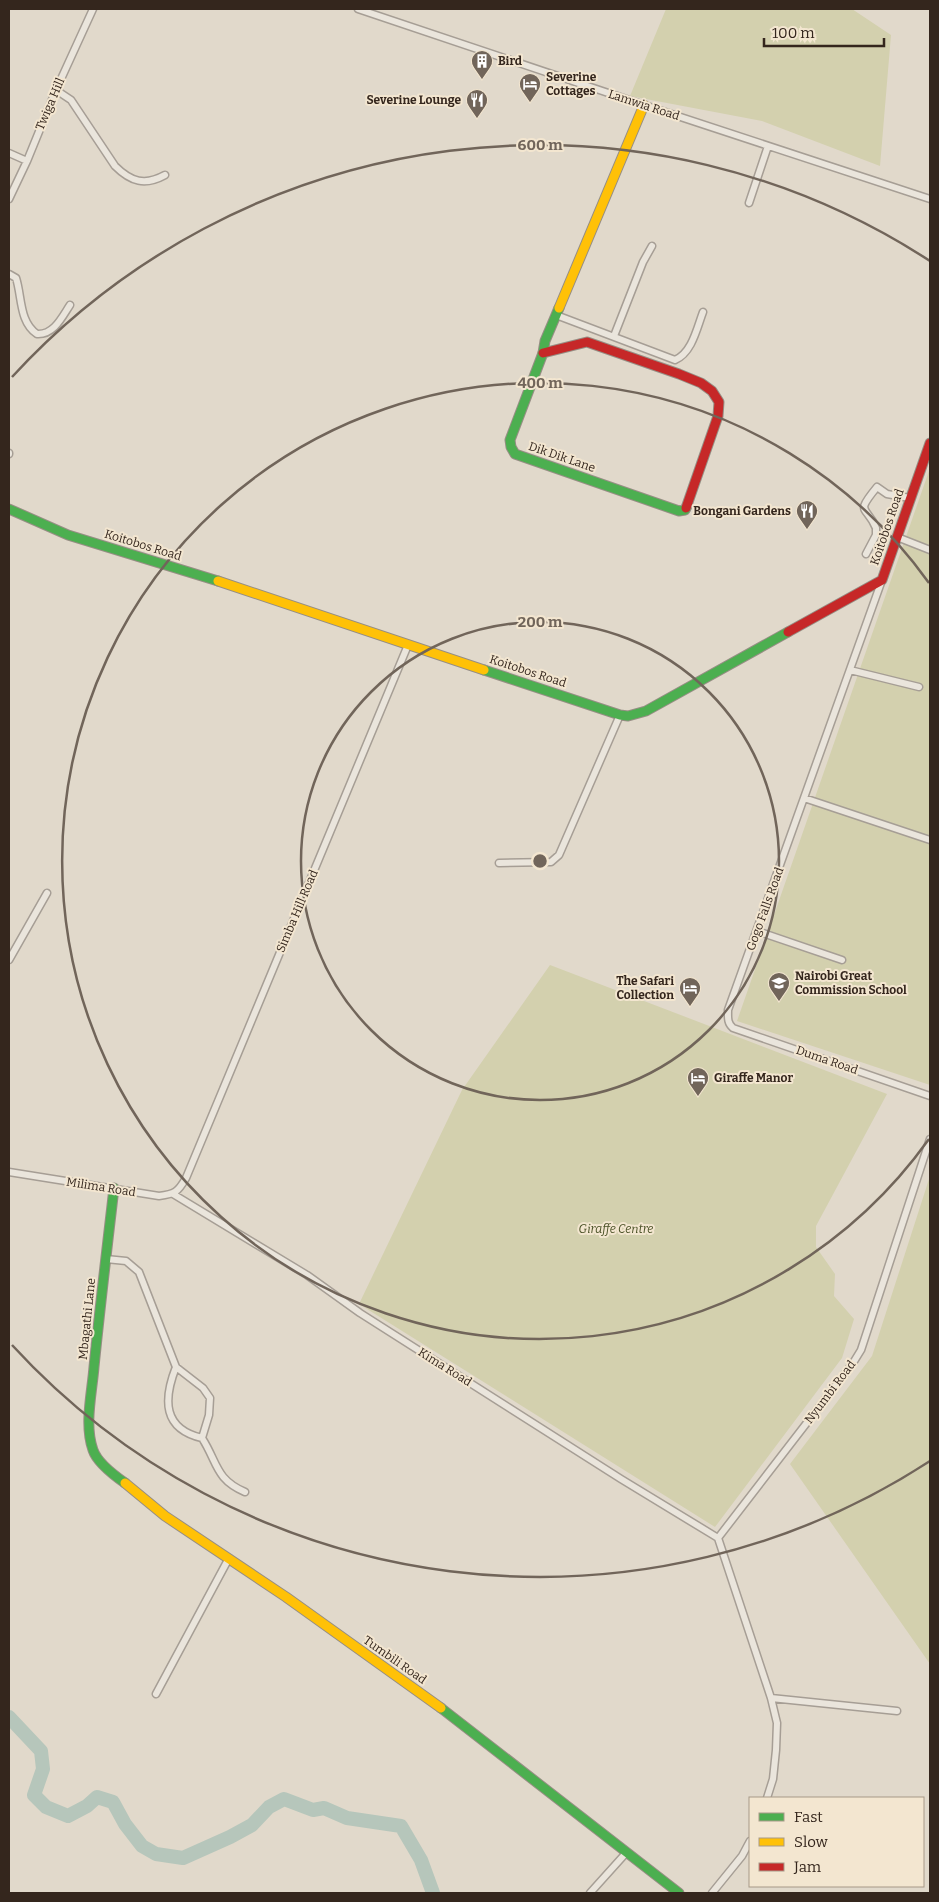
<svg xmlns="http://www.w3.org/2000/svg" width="939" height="1902" viewBox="0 0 939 1902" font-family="Bitter,serif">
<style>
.green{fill:#d3d0ae}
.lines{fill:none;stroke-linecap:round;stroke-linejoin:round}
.river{stroke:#b6c6bb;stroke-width:14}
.street-casing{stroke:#a69e95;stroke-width:9}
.fast-casing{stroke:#968e84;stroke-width:11}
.slow-casing{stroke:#968e84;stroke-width:11}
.jam-casing{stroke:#968e84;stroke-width:11}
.street{stroke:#eae5dc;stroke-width:6}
.fast{stroke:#4caf50;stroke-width:9}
.slow{stroke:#ffc107;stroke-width:9}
.jam{stroke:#c62828;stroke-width:9}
.ring{fill:none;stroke:#71655a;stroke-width:2.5}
.labels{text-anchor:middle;stroke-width:4;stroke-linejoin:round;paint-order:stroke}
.poi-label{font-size:12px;font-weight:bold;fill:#34261d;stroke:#f3e6d0;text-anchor:start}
.street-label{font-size:12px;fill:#34261d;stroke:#f3e6d0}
.park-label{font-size:12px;font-style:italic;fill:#495025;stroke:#f3e6d0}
.centre{fill:#71655a;stroke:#f3e6d0;stroke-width:2.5}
.ring-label{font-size:15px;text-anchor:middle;font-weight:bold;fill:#71655a;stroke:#f3e6d0;stroke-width:4;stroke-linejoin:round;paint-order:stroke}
</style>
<rect width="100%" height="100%" fill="#e1d9cb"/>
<path class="green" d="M666,9H852L891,35L880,166L762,121L630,96Z
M930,468V1085L737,1021Z
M550,965L887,1094L816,1226V1247L835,1274L834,1296L854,1319L842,1358L715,1527L359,1304L462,1090Z
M930,1176V1664L790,1464L872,1356Z"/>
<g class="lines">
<path class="river" d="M9,1717L41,1751L43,1769L34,1795L46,1807L68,1816L87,1806L97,1797L113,1802L125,1824L142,1846L156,1854L183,1858L230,1837L252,1825L269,1807L284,1799L313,1810L324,1808L347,1818L401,1826L421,1860L433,1893"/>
<g class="street-casing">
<path id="street" d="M358,9L644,105L930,199
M56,90L71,100L115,166C131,182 145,186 165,175
M9,153L27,161
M9,199L27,161L56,90L93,9
M749,203L768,146
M9,274L16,278C22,296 19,322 37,334C54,335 62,317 70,305
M556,315L675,360C692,353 697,328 703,312
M614,336L643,262L652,246
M9,454V453
M897,537L930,550
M866,554L876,535V528C867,505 854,515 877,487L887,494L910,498
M882,580L728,1010C728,1017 727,1023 733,1028L930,1096
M850,670L919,687
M804,798L930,840
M499,863L551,862L559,855L620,715
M757,931L842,960
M9,960L47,893
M9,1172L159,1196C175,1194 178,1192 186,1178L408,645
M173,1194L307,1275L360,1313L621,1479L718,1538
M106,1259L126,1261L139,1272L176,1367L203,1388L210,1398L209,1415L202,1438C218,1463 215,1479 245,1492
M176,1367C163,1400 163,1429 202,1438
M718,1538L853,1363L861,1350L930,1139
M718,1538L771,1698L777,1723L776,1750L773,1779L767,1798
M156,1694L229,1558
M771,1698L897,1711
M590,1893L626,1853
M712,1893L742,1856L750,1841"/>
</g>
<g class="fast-casing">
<path id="fast" d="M559,308L545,341L543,353L510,440L511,447L515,454L679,511L685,510L686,508
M9,509L68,535L218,581
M484,670L620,715L628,716L646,711L788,632
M114,1188C107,1248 100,1307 94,1367C92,1393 84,1425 93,1450C97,1462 115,1476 125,1483
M441,1708L679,1893"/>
</g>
<g class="slow-casing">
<path id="slow" d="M559,308L644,105
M218,581L484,670
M125,1483L165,1516L286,1597L441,1708"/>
</g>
<g class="jam-casing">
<path id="jam" d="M543,353L587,342L679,374L701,383L712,391L719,402L718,416L686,508
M788,632L882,580L930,443"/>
</g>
<use href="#street" class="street"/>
<use href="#fast" class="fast"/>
<use href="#slow" class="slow"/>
<use href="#jam" class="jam"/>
</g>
<g class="ring">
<circle cx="540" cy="861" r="239"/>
<path d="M929 1139A478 478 0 1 1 929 583"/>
<path d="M930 1461A716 716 0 0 1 12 1345M12 377A716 716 0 0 1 930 261"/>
</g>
<defs>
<g id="building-pin" transform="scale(1.125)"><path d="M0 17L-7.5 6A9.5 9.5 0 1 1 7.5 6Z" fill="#71655a" stroke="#f3e6d0"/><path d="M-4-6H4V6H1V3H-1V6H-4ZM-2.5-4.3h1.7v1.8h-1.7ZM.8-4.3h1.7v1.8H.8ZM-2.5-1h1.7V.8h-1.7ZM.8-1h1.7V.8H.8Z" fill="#fff"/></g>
<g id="hotel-pin" transform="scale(1.125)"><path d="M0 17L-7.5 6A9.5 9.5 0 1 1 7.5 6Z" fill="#71655a" stroke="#f3e6d0"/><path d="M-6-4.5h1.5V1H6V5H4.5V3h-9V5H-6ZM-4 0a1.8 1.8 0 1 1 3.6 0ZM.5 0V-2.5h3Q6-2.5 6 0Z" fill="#fff"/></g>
<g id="restaurant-pin" transform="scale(1.125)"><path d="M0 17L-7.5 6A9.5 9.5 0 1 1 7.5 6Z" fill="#71655a" stroke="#f3e6d0"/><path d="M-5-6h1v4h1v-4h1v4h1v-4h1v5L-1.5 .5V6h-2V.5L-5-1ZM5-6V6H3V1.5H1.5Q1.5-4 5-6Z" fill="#fff"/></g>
<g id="school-pin" transform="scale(1.125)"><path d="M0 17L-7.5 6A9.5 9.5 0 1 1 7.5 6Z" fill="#71655a" stroke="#f3e6d0"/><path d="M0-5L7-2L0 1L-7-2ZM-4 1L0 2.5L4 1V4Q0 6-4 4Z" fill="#fff"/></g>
</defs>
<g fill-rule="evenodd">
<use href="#building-pin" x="482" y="61"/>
<use href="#hotel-pin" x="530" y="84"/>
<use href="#restaurant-pin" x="477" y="100"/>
<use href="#restaurant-pin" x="807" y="511"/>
<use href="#school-pin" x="779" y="983"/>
<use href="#hotel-pin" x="690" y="988"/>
<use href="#hotel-pin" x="698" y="1078"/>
</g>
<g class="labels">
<g class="poi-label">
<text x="498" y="65">Bird</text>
<text x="546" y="81">Severine<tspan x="546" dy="14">Cottages</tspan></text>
<text x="461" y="104" text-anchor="end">Severine Lounge</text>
<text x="791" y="515" text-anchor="end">Bongani Gardens</text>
<text x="795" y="980">Nairobi Great<tspan x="795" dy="14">Commission School</tspan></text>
<text x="674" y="985" text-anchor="end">The Safari<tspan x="674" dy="14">Collection</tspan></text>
<text x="714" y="1082">Giraffe Manor</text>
</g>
<g class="street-label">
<text transform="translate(50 104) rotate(-67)" y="4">Twiga Hill</text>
<text transform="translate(644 105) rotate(18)" y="4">Lamwia Road</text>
<text transform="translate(562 457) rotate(19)" y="4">Dik Dik Lane</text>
<text transform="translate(887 527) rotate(-71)" y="4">Koitobos Road</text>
<text transform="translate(143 545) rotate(17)" y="4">Koitobos Road</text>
<text transform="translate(528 671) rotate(18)" y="4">Koitobos Road</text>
<text transform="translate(765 909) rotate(-70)" y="4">Gogo Falls Road</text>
<text transform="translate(297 911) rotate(-67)" y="4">Simba Hill Road</text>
<text transform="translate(827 1060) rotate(19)" y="4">Duma Road</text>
<text transform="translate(101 1187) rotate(9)" y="4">Milima Road</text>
<text transform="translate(87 1319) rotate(-84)" y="4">Mbagathi Lane</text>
<text transform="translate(445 1367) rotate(32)" y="4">Kima Road</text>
<text transform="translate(830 1392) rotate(-53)" y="4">Nyumbi Road</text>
<text transform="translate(395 1660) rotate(35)" y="4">Tumbili Road</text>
</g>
<g class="park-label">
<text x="616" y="1233">Giraffe Centre</text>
</g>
</g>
<circle cx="540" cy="861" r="8" class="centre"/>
<g class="ring-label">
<text x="540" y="150">600 m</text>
<text x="540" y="388">400 m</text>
<text x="540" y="627">200 m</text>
</g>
<rect width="939" height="1902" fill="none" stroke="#34261d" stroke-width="20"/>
<rect x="749" y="1797" width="175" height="90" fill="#f3e6d0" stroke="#a79988"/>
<rect x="759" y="1813" width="25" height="8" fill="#4caf50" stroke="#a79988"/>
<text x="794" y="1822" font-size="15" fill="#34261d">Fast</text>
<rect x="759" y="1838" width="25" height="8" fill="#ffc107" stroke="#a79988"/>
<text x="794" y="1847" font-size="15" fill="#34261d">Slow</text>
<rect x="759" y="1863" width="25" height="8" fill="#c62828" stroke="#a79988"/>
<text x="794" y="1872" font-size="15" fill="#34261d">Jam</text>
<path d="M764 38v8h120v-8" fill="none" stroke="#34261d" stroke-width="2.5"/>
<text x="772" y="38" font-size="15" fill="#34261d" stroke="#f3e6d0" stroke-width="4" paint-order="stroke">100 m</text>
</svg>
